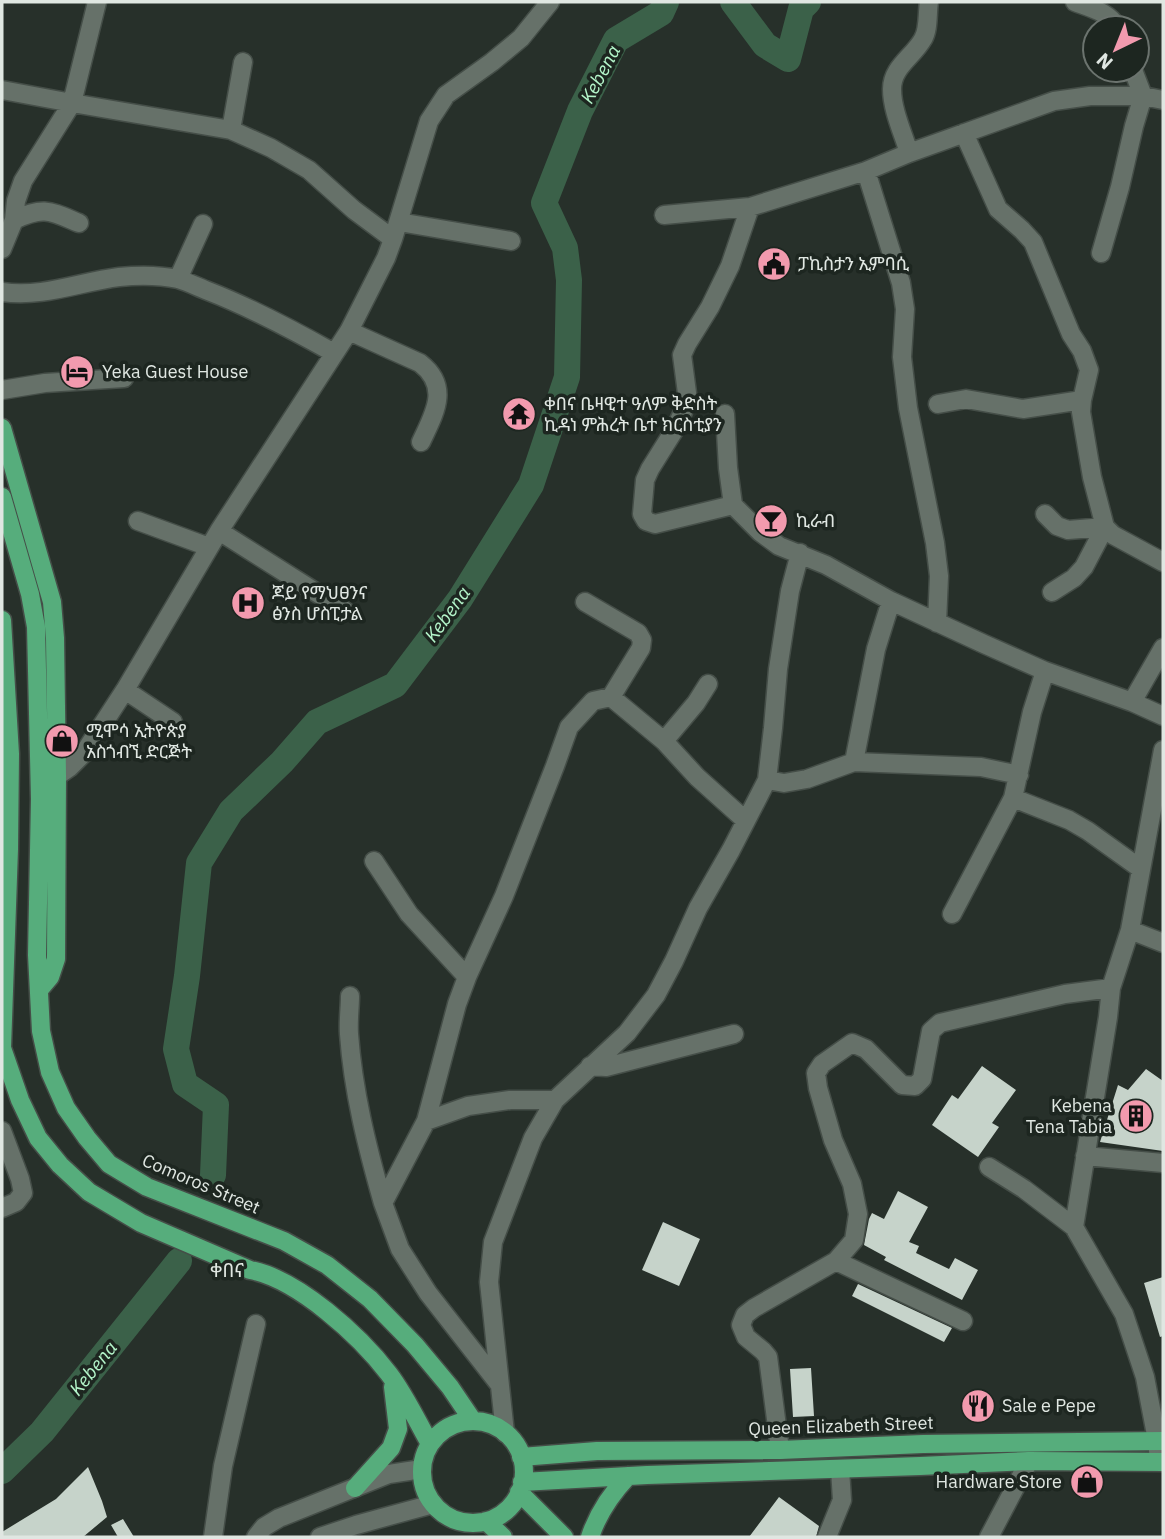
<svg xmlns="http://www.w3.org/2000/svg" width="1165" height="1539" viewBox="0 0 1165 1539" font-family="'IBM Plex Sans','Noto Sans Ethiopic',sans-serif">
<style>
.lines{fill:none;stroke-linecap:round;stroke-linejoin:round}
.river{stroke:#3b6149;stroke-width:26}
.building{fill:#c6d3ca}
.street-casing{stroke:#454e48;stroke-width:21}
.secondary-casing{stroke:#454e48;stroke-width:21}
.primary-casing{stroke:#454e48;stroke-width:21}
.street{stroke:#667169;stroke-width:18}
.secondary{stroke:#667169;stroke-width:18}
.primary{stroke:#56ad7c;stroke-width:18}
.labels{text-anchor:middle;stroke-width:7;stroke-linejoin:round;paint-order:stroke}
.poi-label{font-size:18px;fill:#e0e7e2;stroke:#1d2620;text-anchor:start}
.street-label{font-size:18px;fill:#e0e7e2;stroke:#1d2620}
.water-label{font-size:19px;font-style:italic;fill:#b4f5ca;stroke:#1d2620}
.neighbourhood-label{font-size:19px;fill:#e0e7e2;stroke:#1d2620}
</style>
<rect width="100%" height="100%" fill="#27302a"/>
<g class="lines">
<path class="river" d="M733,2L765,45L788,59L801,9L808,2
M213,1175L216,1105L185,1084L176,1049L187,976L199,863L231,811L282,762L317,722L395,685L460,599L531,485L567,377L569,280L565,248L544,203L580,111L616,40L661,13L666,2
M2,1471L42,1432L179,1261"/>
</g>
<path class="building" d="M982,1066L1016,1090L992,1123L999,1127L978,1157L932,1125L952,1095L958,1099Z
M1146,1069L1163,1081V1151L1100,1142L1118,1085L1128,1090Z
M898,1191L928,1207L909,1242L919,1246L916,1253L949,1269L955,1258L978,1270L962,1300L884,1260L886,1257L864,1245L869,1219L872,1213L884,1219Z
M663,1222L700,1239L679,1286L642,1270Z
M1163,1277V1336L1160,1337L1144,1283Z
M858,1284L952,1328L944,1342L852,1296Z
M811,1368L814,1416L793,1417L790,1369Z
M88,1467L102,1501L107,1517L83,1537H2V1532L56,1499Z
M779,1497L819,1526L816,1537H749Z
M123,1519L134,1537H118L111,1525Z"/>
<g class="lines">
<g class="street-casing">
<path id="street" d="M1075,2C1091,8 1109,12 1118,28
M2,90L72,103L97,2
M231,130L243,62
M964,133L998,209L1022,230L1033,242L1071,334L1082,351L1089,370L1082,400L1081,412L1092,477L1105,527L1113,535L1163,562
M909,153C903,133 892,110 892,89C892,67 913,57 923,39C929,29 927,13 929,2
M866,171L901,283L905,309L902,357L908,408L935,543L939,576L937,623
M664,215L750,207L866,171L909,153L1054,101L1090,96H1143L1163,100
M14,220C44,206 50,211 79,223
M399,222L511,241
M393,239L429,121L446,95L492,62L521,38L550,2
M2,249L14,220L16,201L23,181L72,103L231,130L271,148L309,170L354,210L393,239L386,258L349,331L219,531L125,690L84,753L70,767L57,776
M1101,253L1120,187L1134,126L1143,96L1133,70
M178,279L203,224
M2,292C43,298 79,282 119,277C138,275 159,275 178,279C188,282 198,287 208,291C252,308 293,330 334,353
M349,331L420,363C451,387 434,414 421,442
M2,390L45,383L124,378
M938,404L966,399L1023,409L1082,400
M725,414L728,468L733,505L760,532L779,546L826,565L891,601L984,644L1045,671L1132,702L1163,716
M733,505L655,524L646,521L642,514L645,480L650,469L675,429L683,412L687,393L682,355L687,344L710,307L730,266L750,207
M1045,514L1057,526L1068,530L1105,527L1084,567L1074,578L1052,592
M138,521L209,547
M219,531L344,610
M585,602L638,633L642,640L641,648L611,697
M125,690L173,722
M1132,702L1163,648
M664,741L696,703L708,684
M854,762L981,767L1019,775
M767,780L784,783L807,779L854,762L876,649L891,601
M1013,798L1069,820L1088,831L1141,869
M374,861L409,914L467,977
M952,914L1013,798L1032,712L1045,671
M1130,930L1163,943
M350,996C350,1008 348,1021 349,1034C353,1091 367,1147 383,1203
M590,1066L606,1067L734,1034
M426,1121L468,1106L510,1100H555
M2,1131L20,1179L23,1193L16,1202L2,1208
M1085,1156L1163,1163
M989,1167L1024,1189L1074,1227L1124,1314L1145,1377L1157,1440L1159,1461
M1074,1227L1108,1017L1111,988L1130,930L1163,750
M836,1261L854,1240L858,1214L852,1184L833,1140L818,1088L816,1073L822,1064L852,1043L866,1049L902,1085L915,1086L922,1079L931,1031L940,1023L1065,994L1111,988
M499,1384L428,1293L400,1249L383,1203L426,1121L457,1004L467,977L504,896L555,766L569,727L593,701L611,697L664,741L697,777L745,820
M505,1433L489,1282L493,1242L533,1138L555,1100L627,1033L656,995L674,961L698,908L731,850L767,780L773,728L778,669L790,591L800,553
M780,1450L768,1357L763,1351L746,1337L741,1325L745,1315L754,1308L836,1261L963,1321
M213,1537L223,1466L256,1324
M827,1537L842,1500L840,1469
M989,1537L1029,1461"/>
</g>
<g class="secondary-casing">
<path id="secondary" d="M256,1537L264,1527L279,1518L389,1474L422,1469
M320,1537L356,1525L433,1504"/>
</g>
<g class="primary-casing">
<path id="primary" d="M2,428L52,602L55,638L57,776L56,959L50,977L39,990
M2,497L30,594L36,627L40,799L37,955L41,1031L50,1072L66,1108L87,1138L109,1164L147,1187L284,1241L327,1265L370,1299L415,1345L450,1387L473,1421
M2,620L10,754L9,849L2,1048L20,1100L38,1138L60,1165L89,1192L141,1223L250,1270C298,1279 360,1336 389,1374C405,1395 417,1421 430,1444
M422 1472a51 51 0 1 1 102 0a51 51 0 1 1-102 0Z
M521,1457L597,1451L780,1450L923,1444L1163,1441
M522,1482L647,1475L920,1466L1029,1461L1163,1462
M355,1488L391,1448L398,1429L393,1387
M519,1492L564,1537
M486,1521L503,1537
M590,1537C598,1513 611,1494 628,1476"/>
</g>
<use href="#street" class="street"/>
<use href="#secondary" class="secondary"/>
<use href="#primary" class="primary"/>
</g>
<defs>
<g id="civic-disc" transform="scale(1.75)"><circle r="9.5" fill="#f29aae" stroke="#1d2620"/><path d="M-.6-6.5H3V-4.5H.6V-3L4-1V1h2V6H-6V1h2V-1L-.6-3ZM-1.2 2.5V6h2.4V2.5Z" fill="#111"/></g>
<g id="hotel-disc" transform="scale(1.75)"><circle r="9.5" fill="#f29aae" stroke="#1d2620"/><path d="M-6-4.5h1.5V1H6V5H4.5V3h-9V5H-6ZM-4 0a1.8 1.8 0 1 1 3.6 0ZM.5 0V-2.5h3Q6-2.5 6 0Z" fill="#111"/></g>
<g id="temple-disc" transform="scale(1.75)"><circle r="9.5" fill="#f29aae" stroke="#1d2620"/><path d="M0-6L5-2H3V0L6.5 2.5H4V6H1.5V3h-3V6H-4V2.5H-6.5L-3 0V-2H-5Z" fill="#111"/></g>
<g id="bar-disc" transform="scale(1.75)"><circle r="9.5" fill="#f29aae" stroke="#1d2620"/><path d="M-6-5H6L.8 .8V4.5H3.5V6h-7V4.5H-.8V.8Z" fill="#111"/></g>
<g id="hospital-disc" transform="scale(1.75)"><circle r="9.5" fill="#f29aae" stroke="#1d2620"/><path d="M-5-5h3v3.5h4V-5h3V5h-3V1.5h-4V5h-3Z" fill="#111"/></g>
<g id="shop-disc" transform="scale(1.75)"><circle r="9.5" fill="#f29aae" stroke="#1d2620"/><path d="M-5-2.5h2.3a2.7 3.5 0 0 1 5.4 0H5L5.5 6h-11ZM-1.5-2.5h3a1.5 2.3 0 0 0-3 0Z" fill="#111"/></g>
<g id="building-disc" transform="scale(1.75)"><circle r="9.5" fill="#f29aae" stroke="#1d2620"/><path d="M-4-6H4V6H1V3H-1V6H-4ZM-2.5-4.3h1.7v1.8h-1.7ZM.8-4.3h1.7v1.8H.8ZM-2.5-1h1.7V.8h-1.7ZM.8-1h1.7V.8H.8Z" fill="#111"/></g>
<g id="restaurant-disc" transform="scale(1.75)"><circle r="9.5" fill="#f29aae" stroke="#1d2620"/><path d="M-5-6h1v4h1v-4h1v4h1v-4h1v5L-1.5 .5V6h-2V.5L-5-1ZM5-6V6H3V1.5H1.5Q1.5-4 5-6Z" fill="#111"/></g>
</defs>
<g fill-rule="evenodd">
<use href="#civic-disc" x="774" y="264"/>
<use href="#hotel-disc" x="77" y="372"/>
<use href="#temple-disc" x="519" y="414"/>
<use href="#bar-disc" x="771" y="521"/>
<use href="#hospital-disc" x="248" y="603"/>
<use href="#shop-disc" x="62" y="741"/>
<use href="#building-disc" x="1136" y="1116"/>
<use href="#restaurant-disc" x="978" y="1406"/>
<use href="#shop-disc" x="1087" y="1482"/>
</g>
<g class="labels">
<g class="poi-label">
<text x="798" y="270">ፓኪስታን ኢምባሲ</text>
<text x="102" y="378">Yeka Guest House</text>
<text x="544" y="410">ቀበና ቤዛዊተ ዓለም ቅድስት<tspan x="544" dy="21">ኪዳነ ምሕረት ቤተ ክርስቲያን</tspan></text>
<text x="796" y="527">ኪራብ</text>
<text x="272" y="599">ጆይ የማህፀንና<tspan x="272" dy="21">ፅንስ ሆስፒታል</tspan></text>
<text x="86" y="737">ሚሞሳ ኢትዮጵያ<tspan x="86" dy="21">አስጎብኚ ድርጅት</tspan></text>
<text x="1112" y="1112" text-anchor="end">Kebena<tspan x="1112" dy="21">Tena Tabia</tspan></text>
<text x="1002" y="1412">Sale e Pepe</text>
<text x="1062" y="1488" text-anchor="end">Hardware Store</text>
</g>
<g class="street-label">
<text transform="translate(201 1184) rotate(23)" y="6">Comoros Street</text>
<text transform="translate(841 1426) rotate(-2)" y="6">Queen Elizabeth Street</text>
</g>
<g class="water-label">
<text transform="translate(600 74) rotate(-62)" y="7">Kebena</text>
<text transform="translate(447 614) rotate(-54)" y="7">Kebena</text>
<text transform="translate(93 1368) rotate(-51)" y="7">Kebena</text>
</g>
<g class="neighbourhood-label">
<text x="227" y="1277">ቀበና</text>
</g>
</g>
<rect width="1165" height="1539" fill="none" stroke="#e0e7e2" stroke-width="7"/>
<g transform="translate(1116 49) rotate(223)"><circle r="33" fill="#1d2620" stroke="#6b736e" stroke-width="2"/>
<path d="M0-5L12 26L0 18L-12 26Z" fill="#f29aae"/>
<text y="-10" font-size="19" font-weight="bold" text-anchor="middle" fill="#e0e7e2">N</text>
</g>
</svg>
